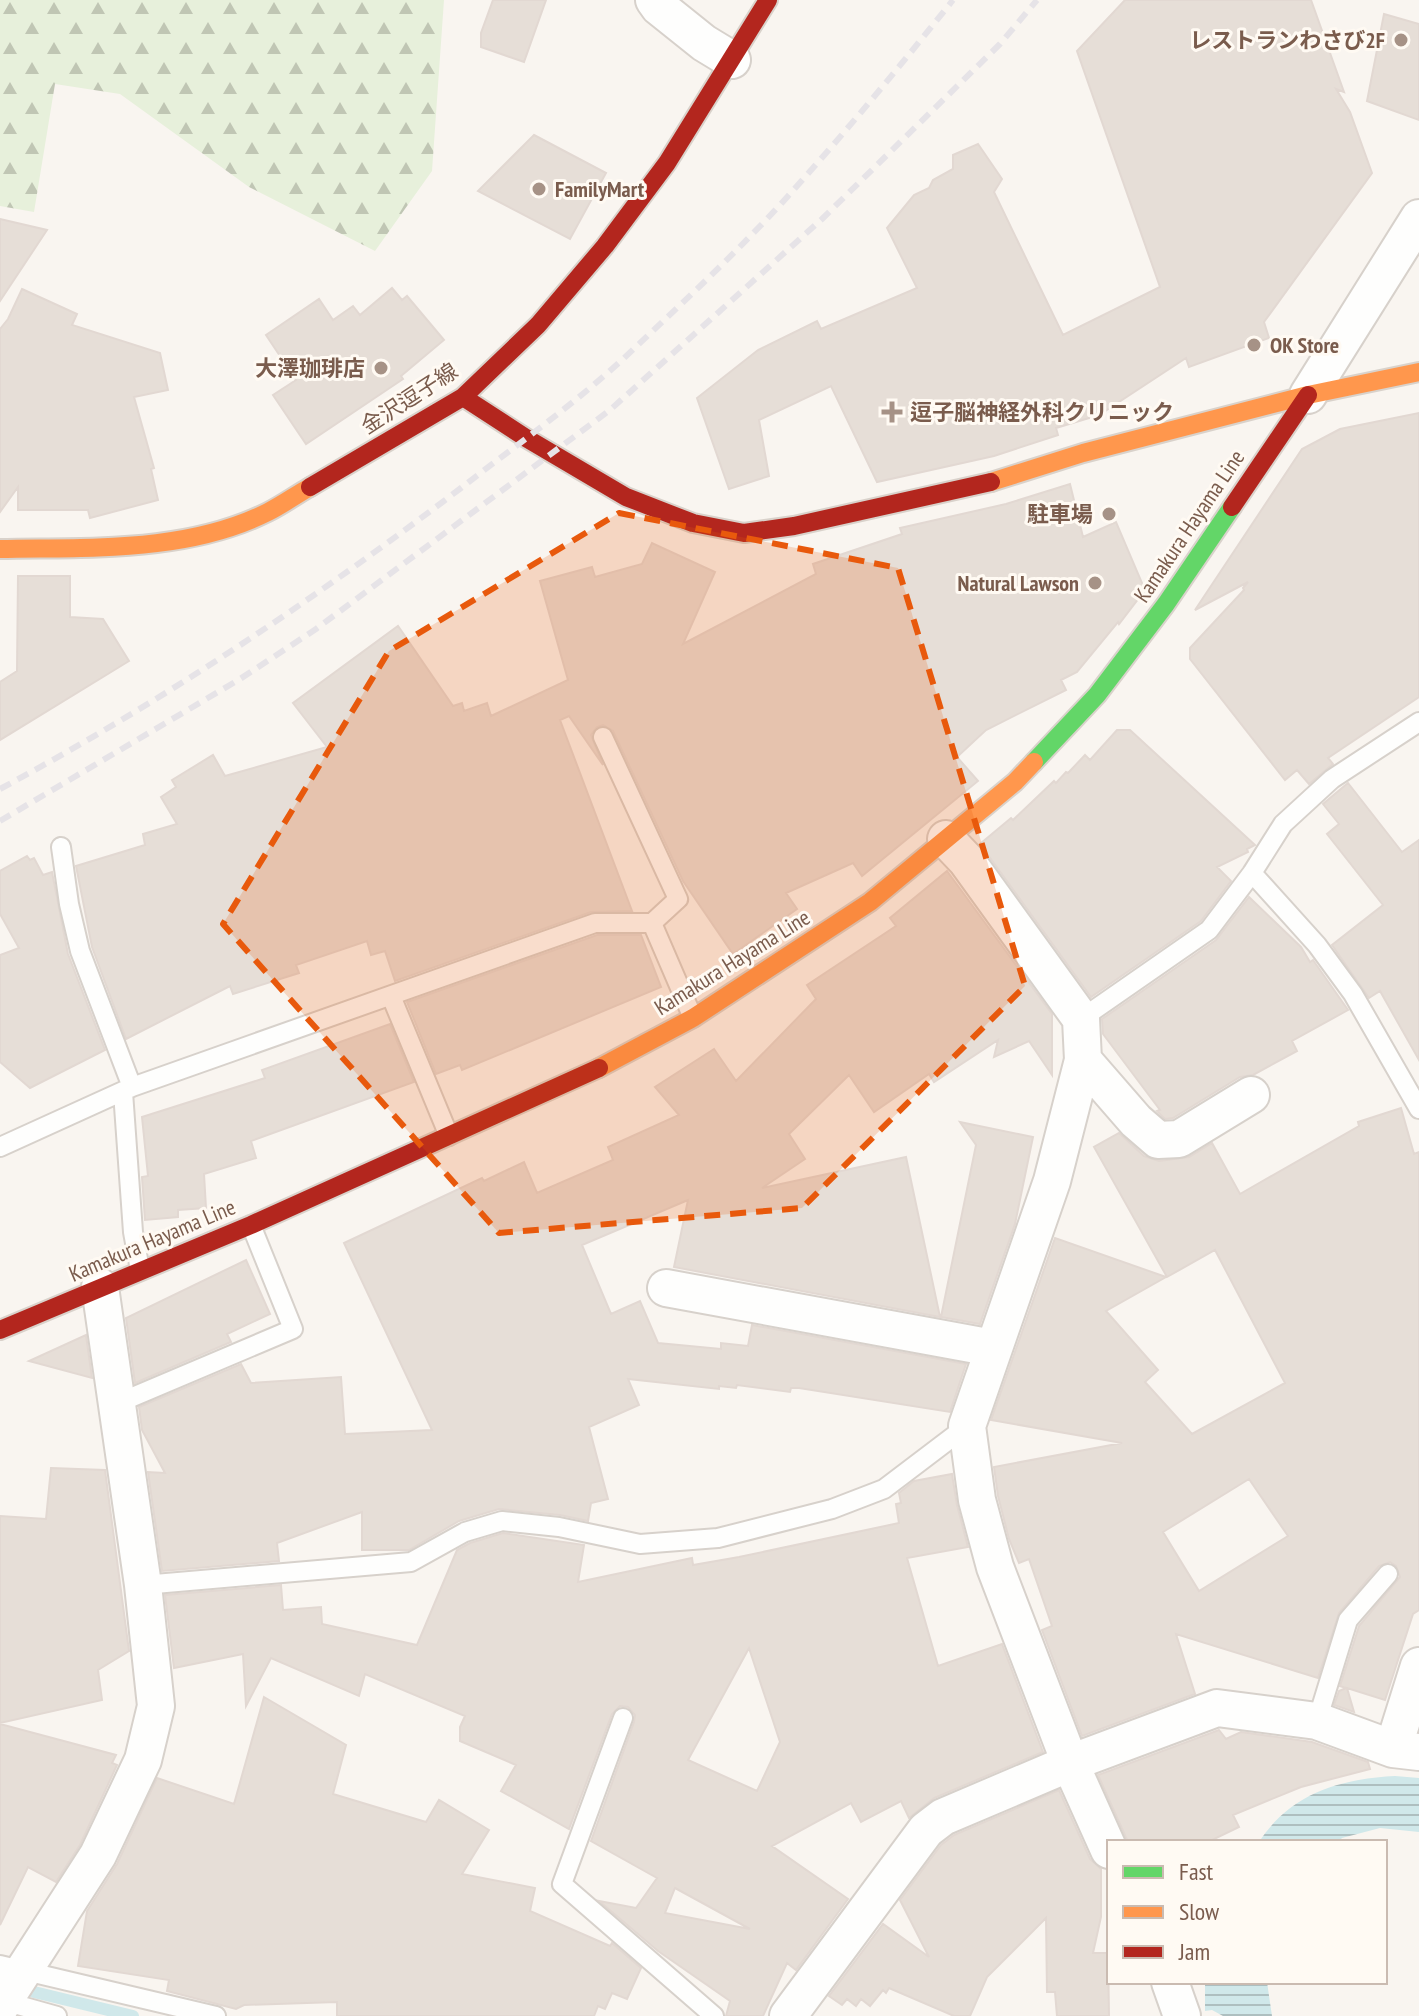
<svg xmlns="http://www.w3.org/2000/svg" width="1419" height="2016" viewBox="0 0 1419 2016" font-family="'PT Sans Narrow','Noto Sans JP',sans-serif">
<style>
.forest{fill:url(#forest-firs)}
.water{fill:url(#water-rules)}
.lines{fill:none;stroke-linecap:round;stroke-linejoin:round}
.stream{stroke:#d0e8ea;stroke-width:12}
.building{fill:#e6ded7;stroke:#e2d8d2;stroke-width:2;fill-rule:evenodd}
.lane-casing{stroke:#d7d1cb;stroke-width:22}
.street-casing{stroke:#d7d1cb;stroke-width:40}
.fast-casing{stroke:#d9d2cb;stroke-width:22}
.slow-casing{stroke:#d9d2cb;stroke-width:22}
.jam-casing{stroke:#d9d2cb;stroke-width:22}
.lane{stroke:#fefefd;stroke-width:18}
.street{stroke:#fefefd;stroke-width:36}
.fast{stroke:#63d668;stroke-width:18}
.slow{stroke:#ff974d;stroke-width:18}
.jam{stroke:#b3261e;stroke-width:18}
.rail{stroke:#e6e3e7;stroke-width:6;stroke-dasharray:12 8;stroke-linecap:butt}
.marked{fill:#e8590c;fill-opacity:0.2;stroke:#e8590c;stroke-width:6;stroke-dasharray:16 10;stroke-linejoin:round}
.poi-dot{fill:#a69286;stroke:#fffaf3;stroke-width:3}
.labels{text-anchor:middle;stroke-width:6;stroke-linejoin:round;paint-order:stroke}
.poi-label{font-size:22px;font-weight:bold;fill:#7a5c4d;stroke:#fffaf3;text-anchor:end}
.street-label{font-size:22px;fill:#7a5c4d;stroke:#fffaf3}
</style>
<defs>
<pattern id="forest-firs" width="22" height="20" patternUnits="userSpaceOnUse" patternTransform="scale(2)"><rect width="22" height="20" fill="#e7f0db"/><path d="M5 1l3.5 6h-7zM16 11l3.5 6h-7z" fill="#c0c6b4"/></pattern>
<pattern id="water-rules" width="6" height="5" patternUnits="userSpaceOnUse" patternTransform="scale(2)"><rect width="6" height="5" fill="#d0e8ea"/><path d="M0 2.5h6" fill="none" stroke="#aebfc0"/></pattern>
</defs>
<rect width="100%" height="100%" fill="#f9f5f0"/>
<path class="forest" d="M0,0H444L432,171L375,251L249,187L120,94L55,84L34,212L0,206Z"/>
<path class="water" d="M1395,1776L1419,1778V1832L1380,1828L1342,1838L1338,1842H1259C1291,1793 1340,1779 1395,1776Z
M1205,1982H1267L1272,2016H1223L1212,2010L1205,2011Z"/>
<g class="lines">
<path class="stream" d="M34,1992L133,2016"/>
</g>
<path class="building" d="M493,0H546L524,62L481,47V33Z
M1125,0H1311L1344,92L1336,89L1350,112L1372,173L1264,322L1269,338L1189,367L1186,358L1099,415L1056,428L1058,435L994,456L877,482L831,386L759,420L769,476L729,489L697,398L758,350L817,321L821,329L917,288L887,228L914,195L929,188L933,180L953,169V155L978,144L1002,179L994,192L1063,335L1160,287L1077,51Z
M1384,14L1419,24V120L1367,101Z
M534,135L606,173L570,239L478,191Z
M0,219L47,230L0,301Z
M392,288L402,300L407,296L444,340L401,376L403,379L306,444L273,395L296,380L266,335L319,299L333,320L353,306L360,315Z
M22,289L77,314L72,325L160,353L168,390L134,397L154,468L151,469L158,500L90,518L88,510H18V487L0,512V329L8,319Z
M1419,413V697L1328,758L1333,764L1309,784L1297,770L1285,780L1190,659V648L1244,590L1243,588L1248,582L1195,610L1302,449L1340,429Z
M1070,484L1083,537L1116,522L1145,590L1119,624L1118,622L1077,672L1061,680L1066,690L986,730L957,757L978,781L862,876L853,863L786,893L797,909L733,954L683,881L613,731L603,725L597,727L591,735L603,765L569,716L560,720L632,911L591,912L395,981L385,951L371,955L367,941L296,965L299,973L233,994L230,986L126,1039L92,947L76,866L145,845L143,834L177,824L161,797L176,787L172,780L213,755L225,776L327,747L293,703L398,626L453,706L462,703L464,711L487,703L491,716L568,680L540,581L592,567L595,577L642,564L652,543L715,572L683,644L816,574L813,564L902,534L900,528L1006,504Z
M18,576H70V617L103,619L129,661L0,740V682L17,671Z
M1117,730H1130L1255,845L1247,849L1248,852L1217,867L1231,881L1201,921L1091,997L980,844L1011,818L1013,820L1054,781L1056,783L1066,772L1068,773L1085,755L1090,760Z
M1348,783L1402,852L1419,840V1060L1380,991L1369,998L1332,945L1383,905L1327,834L1339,824L1323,804Z
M27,856L30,860L34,858L43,875L52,872L68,954L105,1050L30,1088L0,1062V955L19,948L0,914V871Z
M947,871L1052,1014V1075L1029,1041L994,1057L998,1040L934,1082L929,1074L874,1112L849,1075L789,1134L805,1159L762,1188L906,1157L940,1317L674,1267L688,1200L582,1245L611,1314L640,1301L658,1343L721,1349V1343L748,1346L752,1325L966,1364L950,1412L799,1388H791L790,1392L737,1385L736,1388L719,1386V1389L628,1379L639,1405L589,1427L608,1499L591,1503L588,1521L560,1515L499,1509L459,1521L409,1550H362V1512L277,1543L279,1561L162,1571L148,1472L165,1473L142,1430L139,1407L241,1364L251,1383L341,1377L345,1434L432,1430L344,1243L482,1178L484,1181L524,1162L537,1193L613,1160L608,1147L679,1115L655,1087L714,1049L736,1081L816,999L807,985L896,926L890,918Z
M1249,897L1301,947L1310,962L1313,960L1348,1010L1292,1041L1297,1051L1253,1075L1240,1077L1173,1118L1165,1119L1157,1111L1160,1110L1103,1034L1102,1019L1216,940Z
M597,935H641L661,987L462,1070L460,1065L436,1074L407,1002Z
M390,1024L414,1082L251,1141L256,1158L204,1174L206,1208L178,1210V1217L145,1220L142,1177L148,1176L142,1117L265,1078L262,1070Z
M1401,1108L1414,1154L1419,1152V1610L1413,1614L1385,1700L1347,1688L1354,1712L1334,1705L1339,1691L1346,1688L1340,1686L1359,1626L1400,1577L1396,1566L1390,1562L1379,1566L1339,1613L1318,1678L1176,1634L1195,1694L1082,1736L1042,1630L1052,1626L1029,1559L1019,1563L1009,1539L998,1496L994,1467L1122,1443L991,1420L1055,1238L1166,1277L1106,1311L1158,1370L1145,1382L1192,1434L1285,1383L1215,1250L1167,1277L1094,1147L1119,1133L1144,1156L1159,1161L1189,1157L1212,1143L1240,1194L1359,1126L1358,1122ZM1249,1479L1288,1536L1199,1591L1163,1532Z
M960,1122L1033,1137L1015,1224L980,1324L941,1317L976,1145Z
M246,1260L270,1314L227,1334L231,1342L135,1383L126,1318Z
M86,1335L92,1378L29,1361Z
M51,1468L105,1470L129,1651L98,1670L102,1700L0,1723V1516L46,1519Z
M952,1474L957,1505L968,1547L907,1558L938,1666L1002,1644L1043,1752L934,1798L909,1818L901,1801L861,1822L851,1803L772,1846L848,1899L796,1970L787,1963L763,2016H726L730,2001L658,1951L599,1901L636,1908L657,1878L591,1841L634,1722L635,1715L628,1707L620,1706L612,1714L569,1829L501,1791L516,1765L460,1741V1727L465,1716L365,1674L359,1696L271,1658L246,1706L243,1654L174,1668L165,1595L281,1585L283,1610L321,1607L322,1624L417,1645L457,1550L470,1543L503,1533L584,1545L578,1582L692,1558L693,1565L739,1557L899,1523L896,1504L901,1503L899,1493L914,1481ZM749,1648L780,1742L757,1791L688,1760ZM675,1888L750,1929L665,1913Z
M264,1697L346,1745L333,1794L426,1822L439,1800L489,1830L462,1874L535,1888L530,1911L610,1946L612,1943L641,1968L627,1999L612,1993L605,2009L598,2006L594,2016H337V2002L244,2005L236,2009L167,1991L169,1980L78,1966L87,1911L117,1864L157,1778L234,1804Z
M0,1724L116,1755L112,1763L117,1765L80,1845L56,1882L28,1867L0,1925Z
M1219,1730L1226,1739L1241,1732L1312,1742L1368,1762L1370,1769L1301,1787L1233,1815L1239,1827L1208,1842H1128L1098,1775Z
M1059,1790L1090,1859L1101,1869V1917L1093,1953H1108L1109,2016H1057L1055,1992H1047L1046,1918L987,1977L970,2016H954L889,1988L886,1993L883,1990L870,2006L861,1999L856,2006L847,1999L842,2005L829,1996L883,1924L929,1957L900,1900L941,1845L954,1835Z"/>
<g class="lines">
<g class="lane-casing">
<path id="lane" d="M603,737L678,899L652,923
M61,847L69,904L80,951L132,1087
M1252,873L1317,945L1353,994L1419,1109
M391,996L449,1136
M1081,1019L1209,930L1252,873L1283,824L1332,779L1419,722
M123,1092L133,1232L140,1270
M0,1147L132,1087L595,923H652L693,1018
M116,1404L293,1329L251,1225
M143,1585L411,1562L465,1532L502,1521L559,1527L640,1544L718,1538L832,1509L884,1489L967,1426
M623,1718L562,1884L714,2016
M1317,1721L1348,1620L1388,1574
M0,1965L216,2016
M0,2000L57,2016"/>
</g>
<g class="street-casing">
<path id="street" d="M654,0L659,7L704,43L732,60
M1308,395L1419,218
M946,839L966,860L1081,1019L1083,1060L1052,1181L967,1426L977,1500L995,1567L1070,1763L1109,1850
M1083,1060L1136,1121L1158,1140L1179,1139L1251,1095
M666,1288L993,1348
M1393,1749L1419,1666
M1170,1982L1182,2016
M0,2007L98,1855L143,1760L156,1706L143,1585L100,1287
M788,2016L926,1830L943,1817L1070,1763L1217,1708L1317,1721L1393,1749L1419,1752"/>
</g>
<g class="fast-casing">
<path id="fast" d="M1034,762L1097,695L1166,604L1232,507"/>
</g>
<g class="slow-casing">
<path id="slow" d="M991,482L1083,453L1308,395L1419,372
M0,549C89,547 186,553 268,512C282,505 296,495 310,487
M599,1068L693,1018L870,902L1015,782L1034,762"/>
</g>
<g class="jam-casing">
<path id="jam" d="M463,397L526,438L626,497L693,523L744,533L794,526L991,482
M310,487L463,397L538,325L605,246L667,163L768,0
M1232,507L1308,395
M0,1330L251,1225L599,1068"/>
</g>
<use href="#lane" class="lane"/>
<use href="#street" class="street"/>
<use href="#fast" class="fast"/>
<use href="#slow" class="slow"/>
<use href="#jam" class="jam"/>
<path class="rail" d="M0,789C162,702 315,599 461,488C515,446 572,406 623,359C676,309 730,259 779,206C840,139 897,70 953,0
M0,821L240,679L316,629L610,410L822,219L1000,44L1037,0"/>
</g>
<path class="marked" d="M619,513L898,568L1025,986L802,1208L499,1233L223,924L389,651Z"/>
<g class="poi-dot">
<circle cx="1401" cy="40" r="8"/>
<circle cx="539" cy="189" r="8"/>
<circle cx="1254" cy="345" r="8"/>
<circle cx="381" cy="368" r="8"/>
<path d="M888 400h8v8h8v8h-8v8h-8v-8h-8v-8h8z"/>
<circle cx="1109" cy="514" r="8"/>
<circle cx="1095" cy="583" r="8"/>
</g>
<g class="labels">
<g class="poi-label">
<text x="1385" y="48">レストランわさび2F</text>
<text x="555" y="197" text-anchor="start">FamilyMart</text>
<text x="1270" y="353" text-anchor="start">OK Store</text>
<text x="365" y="376">大澤珈琲店</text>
<text x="910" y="420" text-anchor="start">逗子脳神経外科クリニック</text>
<text x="1093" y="522">駐車場</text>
<text x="1079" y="591">Natural Lawson</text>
</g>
<g class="street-label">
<text transform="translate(409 398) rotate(-33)" y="8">金沢逗子線</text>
<text transform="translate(1189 526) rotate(-56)" y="8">Kamakura Hayama Line</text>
<text transform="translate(732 962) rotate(-32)" y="8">Kamakura Hayama Line</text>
<text transform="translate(152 1240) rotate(-23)" y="8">Kamakura Hayama Line</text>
</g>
</g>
<rect x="1107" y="1840" width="280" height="144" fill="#fffaf3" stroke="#cabbb1" stroke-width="2"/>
<rect x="1123" y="1866" width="40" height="12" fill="#63d668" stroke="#cabbb1" stroke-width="2"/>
<text x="1179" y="1880" font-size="24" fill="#7a5c4d">Fast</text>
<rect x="1123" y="1906" width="40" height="12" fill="#ff974d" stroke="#cabbb1" stroke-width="2"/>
<text x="1179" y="1920" font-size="24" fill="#7a5c4d">Slow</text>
<rect x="1123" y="1946" width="40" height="12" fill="#b3261e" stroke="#cabbb1" stroke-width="2"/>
<text x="1179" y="1960" font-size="24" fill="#7a5c4d">Jam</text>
</svg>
